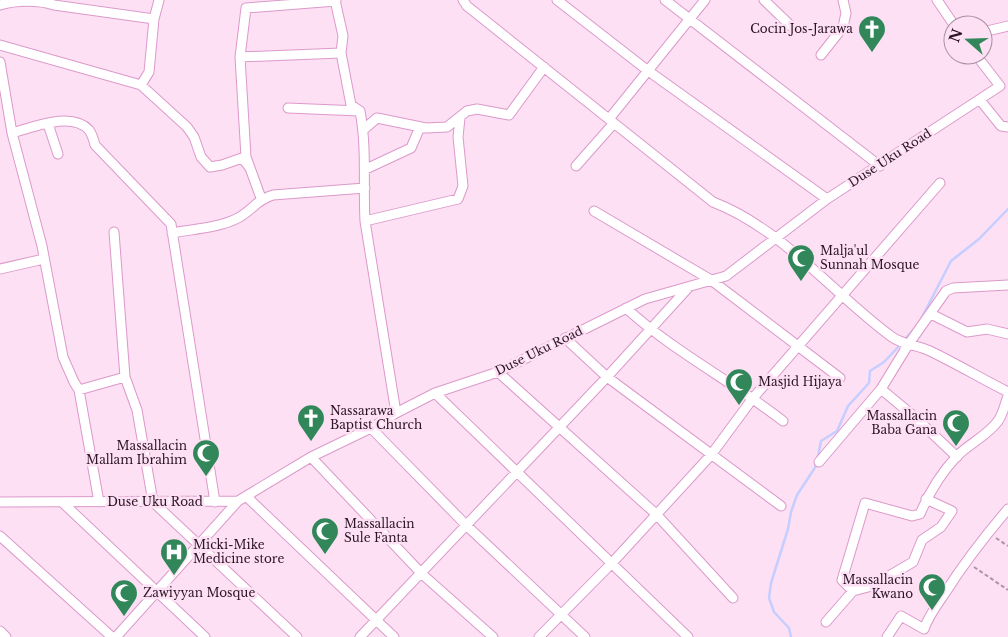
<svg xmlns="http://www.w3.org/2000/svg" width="1008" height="637" viewBox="0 0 1008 637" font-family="'Libre Baskerville',serif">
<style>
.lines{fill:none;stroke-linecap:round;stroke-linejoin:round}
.stream{stroke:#c5ceff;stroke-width:2.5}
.minor-casing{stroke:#dc99ca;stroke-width:11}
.path{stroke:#af94a7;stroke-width:2;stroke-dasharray:4 2.5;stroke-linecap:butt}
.minor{stroke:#fff;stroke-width:9}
.labels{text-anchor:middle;stroke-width:5;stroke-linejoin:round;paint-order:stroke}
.poi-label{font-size:12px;fill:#2c1326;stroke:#fde0f4;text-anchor:start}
.street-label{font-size:12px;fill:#2c1326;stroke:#fde0f4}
</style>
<rect width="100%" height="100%" fill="#fde0f4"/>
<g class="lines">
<path class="stream" d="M921,319L951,261L979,239L1008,209
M904,340L914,329
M791,637L789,628L774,612L769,598L771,583L788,529L791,512L797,495L816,466L821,441L837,431L848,406L869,383L870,371L884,362L901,344"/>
<g class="minor-casing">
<path id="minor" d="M335,0L343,36L341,53L351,105L360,111C367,148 363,184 365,221L396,413
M463,0L467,6L713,202C783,229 832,293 892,337C903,345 918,345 930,351C957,364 982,379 1008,392
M557,0L647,70L827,199
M665,0L880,166
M764,0L792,27
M937,0L954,25
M0,5C16,0 39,0 54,5L154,19L149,72L141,85
M154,19L159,0
M983,32L1008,26
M0,45L141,85L187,127L194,137L201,157L210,167L222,165L242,158L250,168
M821,55L843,27L846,13L843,0
M240,57L341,53
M0,62L12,133L42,246L63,357L74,382L79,390L99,502
M980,100L1001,126L1008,127
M288,108L359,111
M609,119L705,0
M48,124L58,154
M363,130L377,118L426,128L447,127L467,111L477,109L509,115L544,67
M12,133C34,127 72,111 89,130C92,134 94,141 95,145L171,224L215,502
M576,166L614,123
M366,169L411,148L420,127
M261,198L246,157L240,57L246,8L336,1
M594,211L711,280L840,378
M365,221L458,199L463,186L458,137L460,118
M114,232L125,377L137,410L153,502L297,637
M172,233C193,229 219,228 238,218C253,210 256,200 273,195L365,188
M0,269L44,259
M626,308C674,352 732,381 783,421
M931,314L967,332L987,329L1008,334
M565,338L607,377L781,506
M498,372L656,514L733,598
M79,390L125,377
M435,393L688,637
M371,428L466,525L585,637
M311,457L422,574L493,637
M957,457L917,419L881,389L908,345L946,291L953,288L1008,285
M819,462L881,389
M247,497L394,637
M926,499L952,511L941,527L922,540L913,562L872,586L853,591L842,580L865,503L912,516L920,514C929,493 941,473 957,456C970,443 987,436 998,421C1003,414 1005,404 1008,396
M0,502L238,501L311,457L371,428L396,413L435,393L498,372L645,299L726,276L827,199L1000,86L976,55
M62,502L205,637
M0,536L112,637
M826,622L853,591
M0,631L6,637
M116,637L238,501
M360,637L607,377L688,288
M539,637L612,563L711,455L753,398L940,183
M887,637L901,616L924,629C929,615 937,605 945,593C964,563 985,536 1008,509"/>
</g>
<path class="path" d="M996,538L1008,546
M974,567L1008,590"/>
<use href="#minor" class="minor"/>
</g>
<defs>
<g id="church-pin" transform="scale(1.4375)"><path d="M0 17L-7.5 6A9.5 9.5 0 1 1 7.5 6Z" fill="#32875a" stroke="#fde0f4"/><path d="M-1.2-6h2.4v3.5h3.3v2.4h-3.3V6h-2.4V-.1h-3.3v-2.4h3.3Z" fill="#fff"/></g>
<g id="mosque-pin" transform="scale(1.4375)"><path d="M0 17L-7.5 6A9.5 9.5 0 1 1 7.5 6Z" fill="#32875a" stroke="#fde0f4"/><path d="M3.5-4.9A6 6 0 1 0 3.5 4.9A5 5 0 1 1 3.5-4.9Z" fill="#fff"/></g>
<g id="hospital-pin" transform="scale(1.4375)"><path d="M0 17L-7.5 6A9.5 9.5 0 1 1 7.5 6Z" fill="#32875a" stroke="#fde0f4"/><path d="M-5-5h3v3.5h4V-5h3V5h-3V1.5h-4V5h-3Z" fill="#fff"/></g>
</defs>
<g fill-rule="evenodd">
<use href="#church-pin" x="872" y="29"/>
<use href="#mosque-pin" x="801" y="258"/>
<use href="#mosque-pin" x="739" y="382"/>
<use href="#church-pin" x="311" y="418"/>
<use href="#mosque-pin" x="956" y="423"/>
<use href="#mosque-pin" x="206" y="453"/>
<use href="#mosque-pin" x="325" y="531"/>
<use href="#hospital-pin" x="174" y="552"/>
<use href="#mosque-pin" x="932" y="587"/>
<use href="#mosque-pin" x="124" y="593"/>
</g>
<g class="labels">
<g class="poi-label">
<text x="853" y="33" text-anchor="end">Cocin Jos-Jarawa</text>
<text x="820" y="255">Malja'ul<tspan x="820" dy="14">Sunnah Mosque</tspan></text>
<text x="758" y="386">Masjid Hijaya</text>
<text x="330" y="415">Nassarawa<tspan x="330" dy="14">Baptist Church</tspan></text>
<text x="937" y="420" text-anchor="end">Massallacin<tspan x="937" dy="14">Baba Gana</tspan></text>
<text x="187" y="450" text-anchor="end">Massallacin<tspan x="187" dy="14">Mallam Ibrahim</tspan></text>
<text x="344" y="528">Massallacin<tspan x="344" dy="14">Sule Fanta</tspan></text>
<text x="193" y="549">Micki-Mike<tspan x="193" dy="14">Medicine store</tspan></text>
<text x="913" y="584" text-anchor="end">Massallacin<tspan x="913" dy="14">Kwano</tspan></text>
<text x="143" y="597">Zawiyyan Mosque</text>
</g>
<g class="street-label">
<text transform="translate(890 158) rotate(-33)" y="4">Duse Uku Road</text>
<text transform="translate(539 351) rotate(-26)" y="4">Duse Uku Road</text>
<text x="155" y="506">Duse Uku Road</text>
</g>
</g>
<g transform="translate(968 40) rotate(290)"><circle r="24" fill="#fde0f4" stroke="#a98ea2"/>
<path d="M0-4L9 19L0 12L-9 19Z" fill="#32875a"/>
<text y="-8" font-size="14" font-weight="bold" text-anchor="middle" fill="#2c1326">N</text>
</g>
</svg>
